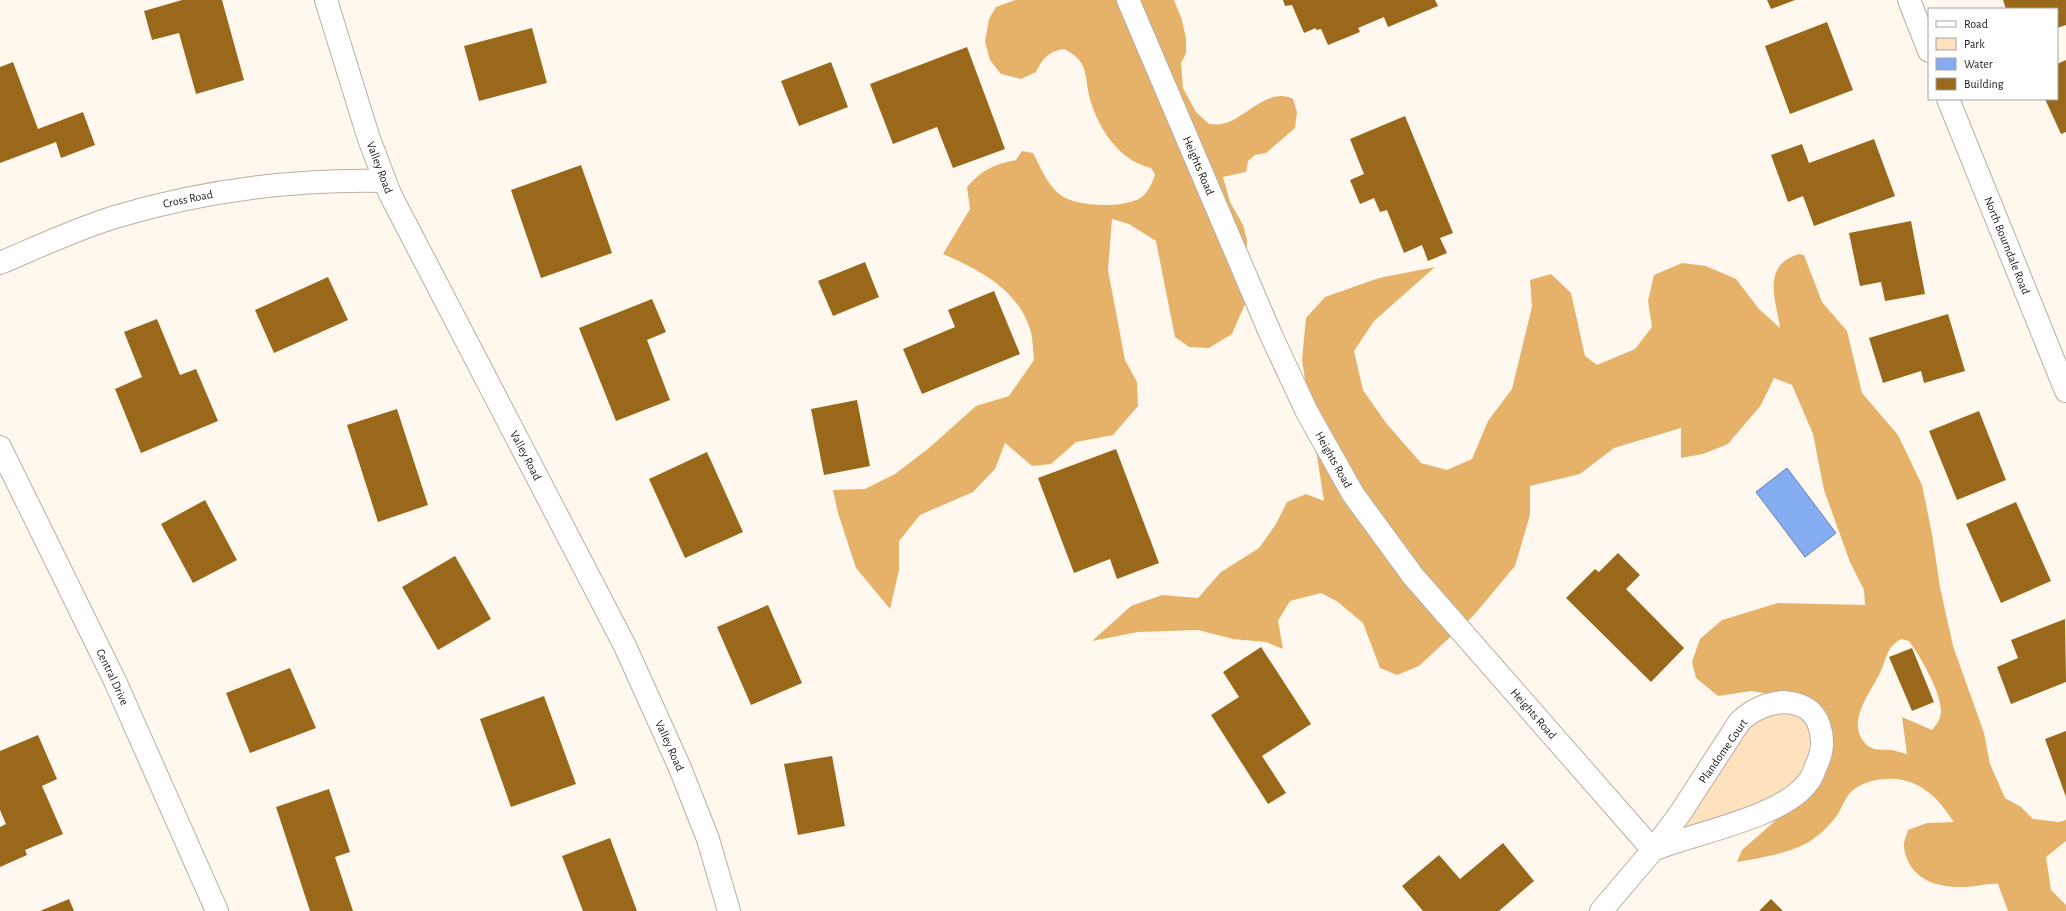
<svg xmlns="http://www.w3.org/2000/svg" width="2066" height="911" viewBox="0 0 2066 911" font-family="'Alegreya Sans',sans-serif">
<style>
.green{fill:#fee2bf}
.forest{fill:#e6b26a;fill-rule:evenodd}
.water{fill:#85adf1;stroke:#6681af}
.building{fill:#99681a}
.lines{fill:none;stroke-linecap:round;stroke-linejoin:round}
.street-casing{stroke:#b7afa5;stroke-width:24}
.street{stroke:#fff;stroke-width:22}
.labels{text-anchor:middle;stroke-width:3;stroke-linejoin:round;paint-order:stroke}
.street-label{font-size:12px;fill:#1d1a16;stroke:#fff}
</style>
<rect width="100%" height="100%" fill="#fff8ef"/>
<path class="green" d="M1767,704L1816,717L1808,782L1675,840L1681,812Z"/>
<path class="forest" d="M1015,0H1174L1182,20L1186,39V53L1181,63L1183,88L1196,112L1209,124C1213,124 1218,125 1222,124C1244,120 1268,86 1293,99L1297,112L1295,128L1266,153L1255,155L1248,161L1246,172L1223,177L1230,202L1243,225L1247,240L1245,304L1232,334L1209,348L1189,347L1175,337L1156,241L1129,224L1112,219L1108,270L1125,360L1137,382L1138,406L1113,435L1076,442L1051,464L1032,466L1005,443L995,469L973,492L920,515L899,541V570L890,609L856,568L838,513L833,490L865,489L895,474L929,448L976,406L1009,396L1034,360C1033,351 1033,341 1031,332C1019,290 980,270 943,254L970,209L967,187C983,169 993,165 1016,160L1022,151L1033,153C1040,166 1046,182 1057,192C1073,208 1120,208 1139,199C1147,195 1153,182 1155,174L1151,168C1118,161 1096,125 1089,95C1086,83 1087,69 1079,60C1075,55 1069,52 1064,49C1049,51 1043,58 1036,72L1021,79L1001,74L990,60L985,42L989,19L996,7Z
M1799,254L1804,255L1822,302L1847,331L1862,393L1898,435L1922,485L1932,534L1940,587L1953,646L1984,733L1990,764L2005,798L2021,807L2033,819L2059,822L2066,820V841L2046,857L2051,890L2066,905V911H2008L1998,884C1987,883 1976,887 1965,887C1936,888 1909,879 1904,848C1903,842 1907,835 1908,830L1927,823L1954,822C1946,811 1939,800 1928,792C1908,775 1873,774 1852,791C1846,796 1842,807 1838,814C1833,821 1824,831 1817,836C1799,852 1760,858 1737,862L1742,850L1783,814L1832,736L1826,712L1814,701L1751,691L1718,696L1696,678L1692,662L1700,639L1722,620L1778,603L1865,605L1864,590L1850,562L1824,490L1813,434L1792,385L1774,378L1761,405L1728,444L1703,454L1681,458V428L1614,448L1580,474L1530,486V515L1515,566L1474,615L1419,666L1397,675L1380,668L1363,623L1338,602L1321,593L1290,601L1278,621L1283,649L1266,642L1233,639L1198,630L1138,632L1092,641L1131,606L1162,595L1198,598L1221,572L1259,548L1276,524L1287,502L1306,494L1324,501L1302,360L1306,318L1325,297L1379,278L1435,267L1374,321L1354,351L1363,390L1386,423L1421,463L1447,470L1472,459L1488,421L1512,389L1532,307L1530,280L1551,274L1571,293L1585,356L1597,365L1635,349L1652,327L1648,301L1654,275L1682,263L1706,266L1736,279L1759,309L1780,328C1776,300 1761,265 1799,254ZM1901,639L1909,641C1920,656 1941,692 1941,711C1941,719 1936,725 1932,730L1902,717L1907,754C1902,753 1897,751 1892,750C1881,749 1872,752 1864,742C1847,721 1870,693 1879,675C1887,660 1885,648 1901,639Z"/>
<path class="water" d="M1787,468L1836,533L1805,557L1756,492Z"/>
<path class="building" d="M182,0H222L244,80L196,94L179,33L152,40L144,11Z
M1283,0H1435L1438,6L1388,27L1384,17L1358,28L1360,32L1328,45L1321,29L1316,30V28L1304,33L1292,5L1285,6Z
M1767,0H1795L1771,9Z
M2003,0H2066V25L2057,28V9H2006Z
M1827,22L1853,90L1790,114L1765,46Z
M532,28L547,83L479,101L464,46Z
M967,47L1005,149L953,168L937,127L893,144L870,84Z
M2066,60V132L2061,134L2045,99H2057V64Z
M13,62L38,129L83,112L95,145L61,158L56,142L0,163V67Z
M831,62L848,107L799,126L781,81Z
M1405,116L1453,233L1440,238L1447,253L1428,261L1422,245L1404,253L1387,210L1380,212L1374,198L1360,204L1350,180L1364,174L1350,139Z
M1874,139L1895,196L1814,226L1803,196L1788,202L1771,155L1802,144L1809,163Z
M581,165L612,253L541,278L511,190Z
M1911,221L1925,294L1885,301L1881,282L1860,286L1849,233Z
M865,262L879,297L833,316L818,281Z
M328,277L348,320L274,353L255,310Z
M994,291L1020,354L922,394L903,349L955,327L948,310Z
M652,299L666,332L647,340L670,400L616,421L579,328Z
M1948,314L1965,371L1924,383L1921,371L1883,383L1869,338Z
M157,319L180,375L196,369L218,421L141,453L115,389L142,377L124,332Z
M857,400L870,466L824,475L811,409Z
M397,409L428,505L378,522L347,425Z
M1979,411L2006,480L1957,500L1929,431Z
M1116,449L1159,563L1117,579L1110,559L1074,573L1038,478Z
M707,452L743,532L685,558L649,479Z
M205,500L237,560L193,583L161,524Z
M2016,502L2051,581L2001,603L1966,524Z
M1618,553L1640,575L1626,589L1684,648L1651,682L1566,598L1595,569L1599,572Z
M455,556L491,619L438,650L402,587Z
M768,605L802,683L751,705L717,627Z
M2065,619L2066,682L2011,704L1997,667L2018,658L2011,640Z
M1261,647L1311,724L1262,756L1286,793L1268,804L1211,715L1239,697L1223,672Z
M1912,648L1934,702L1912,711L1889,657Z
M290,668L316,728L250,753L226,693Z
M544,696L576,784L511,807L480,719Z
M2066,731V797L2045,739Z
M38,735L57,779L42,786L63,834L25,850L27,855L0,867V827L6,824L0,810V751Z
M832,756L845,826L798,835L784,764Z
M329,789L350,852L335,857L353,911H310L276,807Z
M610,838L637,911H583L562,856Z
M1503,843L1534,881L1499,911H1423L1402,886L1439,855L1460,879Z
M69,899L74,911H40Z
M1771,899L1783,911H1759Z"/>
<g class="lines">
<g class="street-casing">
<g id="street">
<path id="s1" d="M326,0L369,139L390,194L625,646L680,768L708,839L729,911"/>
<path id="s2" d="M1128,0L1271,335L1307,412L1353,494L1413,576L1653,850L1601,911"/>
<path d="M1909,0L1929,51"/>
<path id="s3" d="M1948,99L2066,391"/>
<path id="s4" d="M0,263C38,247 76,229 115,217C202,191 294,179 385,181"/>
<path id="s5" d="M0,447L115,681L217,911"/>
<path d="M1783,702C1800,703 1813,708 1819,725C1824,739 1823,752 1816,766C1814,771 1812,778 1808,782C1784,817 1694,833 1653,850L1681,812L1740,721C1754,709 1765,704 1783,702Z"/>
</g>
</g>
<use href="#street" class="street"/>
</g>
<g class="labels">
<g class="street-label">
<text dy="4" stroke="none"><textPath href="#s2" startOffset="180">Heights Road</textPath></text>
<text dy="4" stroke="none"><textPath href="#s1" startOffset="176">Valley Road</textPath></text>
<text dy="4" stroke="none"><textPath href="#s4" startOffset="199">Cross Road</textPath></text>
<text dy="4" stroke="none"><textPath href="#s3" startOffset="158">North Bourndale Road</textPath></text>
<text dy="4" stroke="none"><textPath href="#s1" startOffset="499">Valley Road</textPath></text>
<text dy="4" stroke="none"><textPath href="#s2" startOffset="504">Heights Road</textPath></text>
<text dy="4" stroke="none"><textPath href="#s5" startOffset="256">Central Drive</textPath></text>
<text dy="4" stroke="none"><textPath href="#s2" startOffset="828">Heights Road</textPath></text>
<text dy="4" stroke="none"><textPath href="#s1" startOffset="823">Valley Road</textPath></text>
<text transform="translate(1723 751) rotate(-55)" y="4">Plandome Court</text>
</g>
</g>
<rect x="1928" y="8" width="130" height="92" fill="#ffffff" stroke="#a5a3a2"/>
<rect x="1936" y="21" width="20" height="6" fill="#ffffff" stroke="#a5a3a2"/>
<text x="1964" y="28" font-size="12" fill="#1d1a16">Road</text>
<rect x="1936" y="38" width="20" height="12" fill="#fee2bf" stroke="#a5a3a2"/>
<text x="1964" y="48" font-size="12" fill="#1d1a16">Park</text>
<rect x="1936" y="58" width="20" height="12" fill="#85adf1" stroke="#a5a3a2"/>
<text x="1964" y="68" font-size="12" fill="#1d1a16">Water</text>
<rect x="1936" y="78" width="20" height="12" fill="#99681a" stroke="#a5a3a2"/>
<text x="1964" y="88" font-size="12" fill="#1d1a16">Building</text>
</svg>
